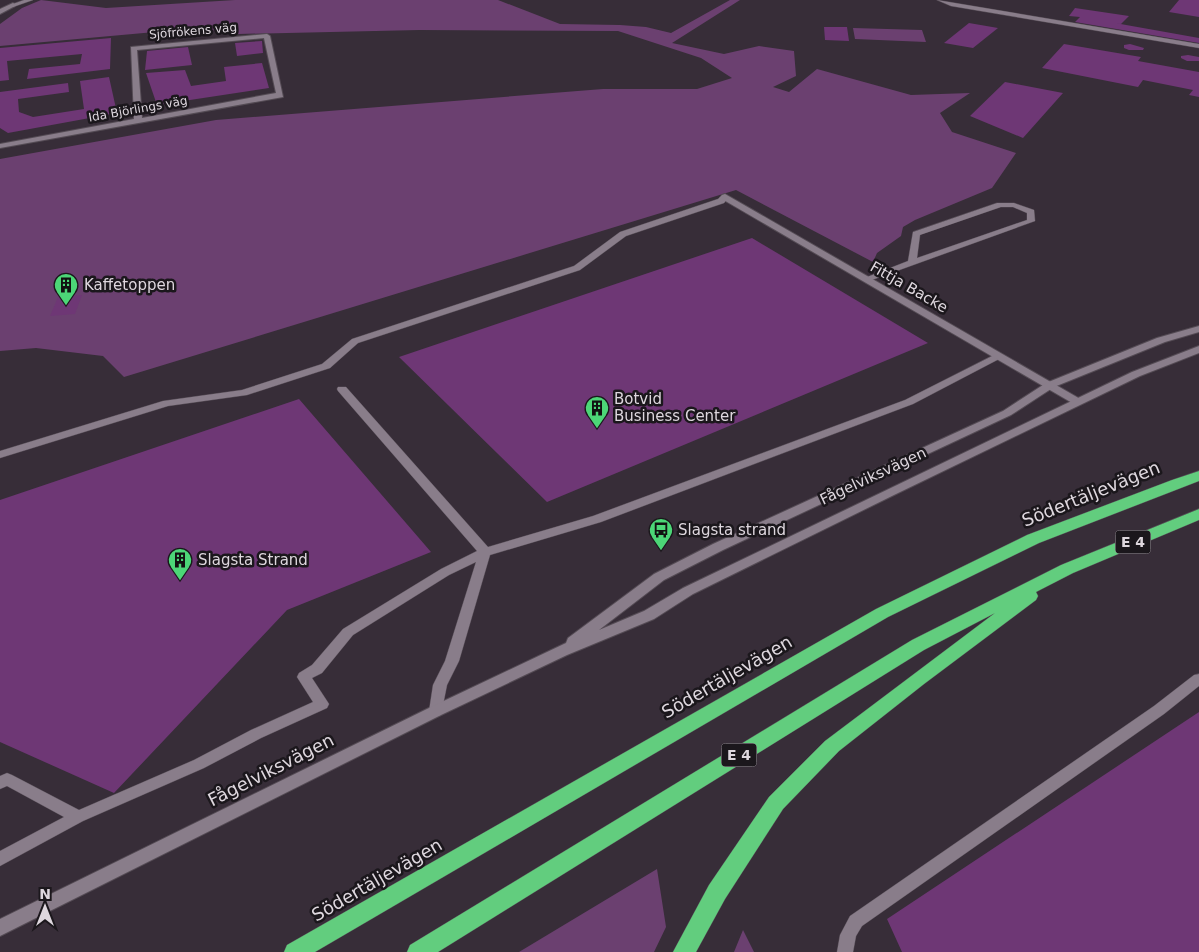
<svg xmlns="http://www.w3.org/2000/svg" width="1199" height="952" viewBox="0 0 1199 952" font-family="'DejaVu Sans',sans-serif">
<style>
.green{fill:#6b4070}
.building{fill:#6e3775}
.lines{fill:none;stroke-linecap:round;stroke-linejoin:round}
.lane-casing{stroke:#544b54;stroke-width:1}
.street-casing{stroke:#544b54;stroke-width:2}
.secondary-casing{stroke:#544b54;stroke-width:2}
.highway-casing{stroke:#544b54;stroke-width:1}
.lane{fill:#897d8a;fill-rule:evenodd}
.street{fill:#897d8a;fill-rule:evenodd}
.secondary{fill:#897d8a;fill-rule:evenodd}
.highway{fill:#62cd7e;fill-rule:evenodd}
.labels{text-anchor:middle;stroke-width:5;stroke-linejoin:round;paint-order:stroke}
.far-street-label{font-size:12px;fill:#ded7de;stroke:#1b171c}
.shield{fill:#1b171c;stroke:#a49da4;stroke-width:1}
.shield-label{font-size:14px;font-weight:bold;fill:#ded7de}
.poi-label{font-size:15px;fill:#ded7de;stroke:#1b171c;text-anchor:start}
.street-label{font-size:15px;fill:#ded7de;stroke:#1b171c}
.near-street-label{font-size:18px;fill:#ded7de;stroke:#1b171c}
</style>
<rect width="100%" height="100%" fill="#372d38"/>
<path class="green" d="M41,0L106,8L235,0H498L560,24L620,25L646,27L671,33L730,0H740L672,43L724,54L759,46L794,51L796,76L773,87L789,92L817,69L911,95L970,93L940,113L952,132L1016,153L992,188L915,220L903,227L901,236L877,253L873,262L736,190L124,377L103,356L36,348L0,351V159L216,120L603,89H697L732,78L701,58L618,31L419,30L238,34L199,28L0,46V24L22,8Z
M853,28L922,30L926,42L855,39Z
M657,869L666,927L654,952H519Z
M743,930L754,952H734Z"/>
<path class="building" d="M1179,0H1199V17L1169,12Z
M1075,8L1129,16L1121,24L1115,23L1199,38V43L1075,22L1080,17L1069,16Z
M969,23L998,28L973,48L944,43Z
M824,27H847L849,41L825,40Z
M111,38L110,69L27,79L29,69L80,64L82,54L7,61L9,80L0,81V48Z
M262,41L263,53L237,56L235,43Z
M1064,44L1141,57L1138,61L1199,72V97L1189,95L1193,90L1143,80L1138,87L1042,68Z
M1130,44L1144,48L1143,50H1129L1124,48V45Z
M188,47L192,65L145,70L147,51Z
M1188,55L1199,57V61H1187L1181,58V56Z
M262,63L269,88L157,105L146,73L185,70L191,86L226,81L224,67Z
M109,77L117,113L8,133L0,128V92L68,83L69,92L18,99L19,112L33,117L84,109L80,81Z
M1005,82L1063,93L1023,138L970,116Z
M752,238L928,343L547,502L399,357Z
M82,295L75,314L50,316L58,297Z
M299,399L431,552L287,610L114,793L0,742V500Z
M1199,712V952H902L887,919Z"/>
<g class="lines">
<g class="lane-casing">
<path id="lane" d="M24,0H33L13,7L10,5Z
M937,0L1199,44V48L951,6Z
M722,195L729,197L724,203L626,236L580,270L358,343L330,368L247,395L168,406L0,458V451L163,401L242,390L322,364L352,339L574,266L620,232L718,199Z
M997,203H1014L1034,210L1035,221L869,281L866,282L862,279L908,261L913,232ZM1001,207H1013L1027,213V220L917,258L920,235Z
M998,353L1003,356L1001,358L913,404L601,522L490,555L459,661L447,685L441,715L436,716L431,715L429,711L433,685L445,661L476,562L449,575L353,635L322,673L312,678L329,704L327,708L261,738L204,768L83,821L0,866V851L64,817L7,786L0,789V776L7,773L12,775L79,810L194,760L251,730L313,702L297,677L299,673L312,665L343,629L441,569L477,551L338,391L337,389L338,387H346L488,547L593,516L905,400Z
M1199,674V686L1164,714L862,926L856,936L853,952H837L840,935L850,916L1154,706L1194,675Z"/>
</g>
<g class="street-casing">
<path id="street" d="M13,3L16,5L15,6L0,14V9Z
M267,34L270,36L283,97L0,148V144L134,119L131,47ZM264,38L276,93L142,118L137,50Z
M725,194L1082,400L1084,402L1078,405L1074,404L722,199V195Z"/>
</g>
<g class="secondary-casing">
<path id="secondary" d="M1199,326V332L1165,342L1054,387L1011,415L723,550L664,580L599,630L644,611L683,588L1132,372L1199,346V353L1140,376L896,494L693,594L654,619L567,655L441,715L0,936V919L431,707L566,643L568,638L654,574L713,544L1003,411L1046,383L1157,338Z"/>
</g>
<g class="highway-casing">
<path id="highway" d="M1199,471V481L1039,543L888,617L315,952H284L287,945L876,609L1027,535L1172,480Z
M1199,509V520L1073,573L1036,592L1038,596L1036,600L924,684L839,751L783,809L725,899L696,952H673L709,885L769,797L825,741L995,613L924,650L438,952H407L410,945L912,640L1061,565Z"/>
</g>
<use href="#lane" class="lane"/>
<use href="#street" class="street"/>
<use href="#secondary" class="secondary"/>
<use href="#highway" class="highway"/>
</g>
<defs>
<g id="building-pin" transform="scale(1.25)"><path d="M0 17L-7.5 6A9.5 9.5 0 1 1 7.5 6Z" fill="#4cd677" stroke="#1b171c"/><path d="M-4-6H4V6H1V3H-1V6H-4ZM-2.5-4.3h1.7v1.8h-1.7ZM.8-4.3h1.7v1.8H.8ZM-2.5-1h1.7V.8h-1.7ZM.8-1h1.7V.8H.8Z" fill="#111"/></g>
<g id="bus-pin" transform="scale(1.25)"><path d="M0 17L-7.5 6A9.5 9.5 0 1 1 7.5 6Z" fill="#4cd677" stroke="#1b171c"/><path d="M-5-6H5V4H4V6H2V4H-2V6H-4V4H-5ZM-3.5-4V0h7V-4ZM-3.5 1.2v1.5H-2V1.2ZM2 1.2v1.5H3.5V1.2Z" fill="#111"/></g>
</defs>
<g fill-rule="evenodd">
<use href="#building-pin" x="66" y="285"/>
<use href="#building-pin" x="597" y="408"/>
<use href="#bus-pin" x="661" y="530"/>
<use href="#building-pin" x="180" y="560"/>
</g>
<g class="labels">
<g class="far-street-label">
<text transform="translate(193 31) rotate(-5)" y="4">Sjöfrökens väg</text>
<text transform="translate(138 109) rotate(-10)" y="4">Ida Björlings väg</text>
</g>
<g class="shield">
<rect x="1115.5" y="530.5" width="35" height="23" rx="4"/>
<rect x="721.5" y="743.5" width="35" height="23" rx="4"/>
</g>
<g class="shield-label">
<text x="1133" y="547">E 4</text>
<text x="739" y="760">E 4</text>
</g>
<g class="poi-label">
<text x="84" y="290">Kaffetoppen</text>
<text x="614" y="404">Botvid<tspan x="614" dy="17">Business Center</tspan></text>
<text x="678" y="535">Slagsta strand</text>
<text x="198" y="565">Slagsta Strand</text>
</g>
<g class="street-label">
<text transform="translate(909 287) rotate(30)" y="5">Fittja Backe</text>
<text transform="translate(873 476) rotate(-25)" y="5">Fågelviksvägen</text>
</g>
<g class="near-street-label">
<text transform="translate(1091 494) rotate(-22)" y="6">Södertäljevägen</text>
<text transform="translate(727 677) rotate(-30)" y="6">Södertäljevägen</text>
<text transform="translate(271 770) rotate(-27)" y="6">Fågelviksvägen</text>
<text transform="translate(377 880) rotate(-30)" y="6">Södertäljevägen</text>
</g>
</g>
<g transform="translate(45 907)" stroke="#1b171c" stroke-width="4" paint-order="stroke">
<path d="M0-4L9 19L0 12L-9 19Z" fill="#ded7de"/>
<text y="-8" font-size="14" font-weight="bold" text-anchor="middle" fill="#ded7de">N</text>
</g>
</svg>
